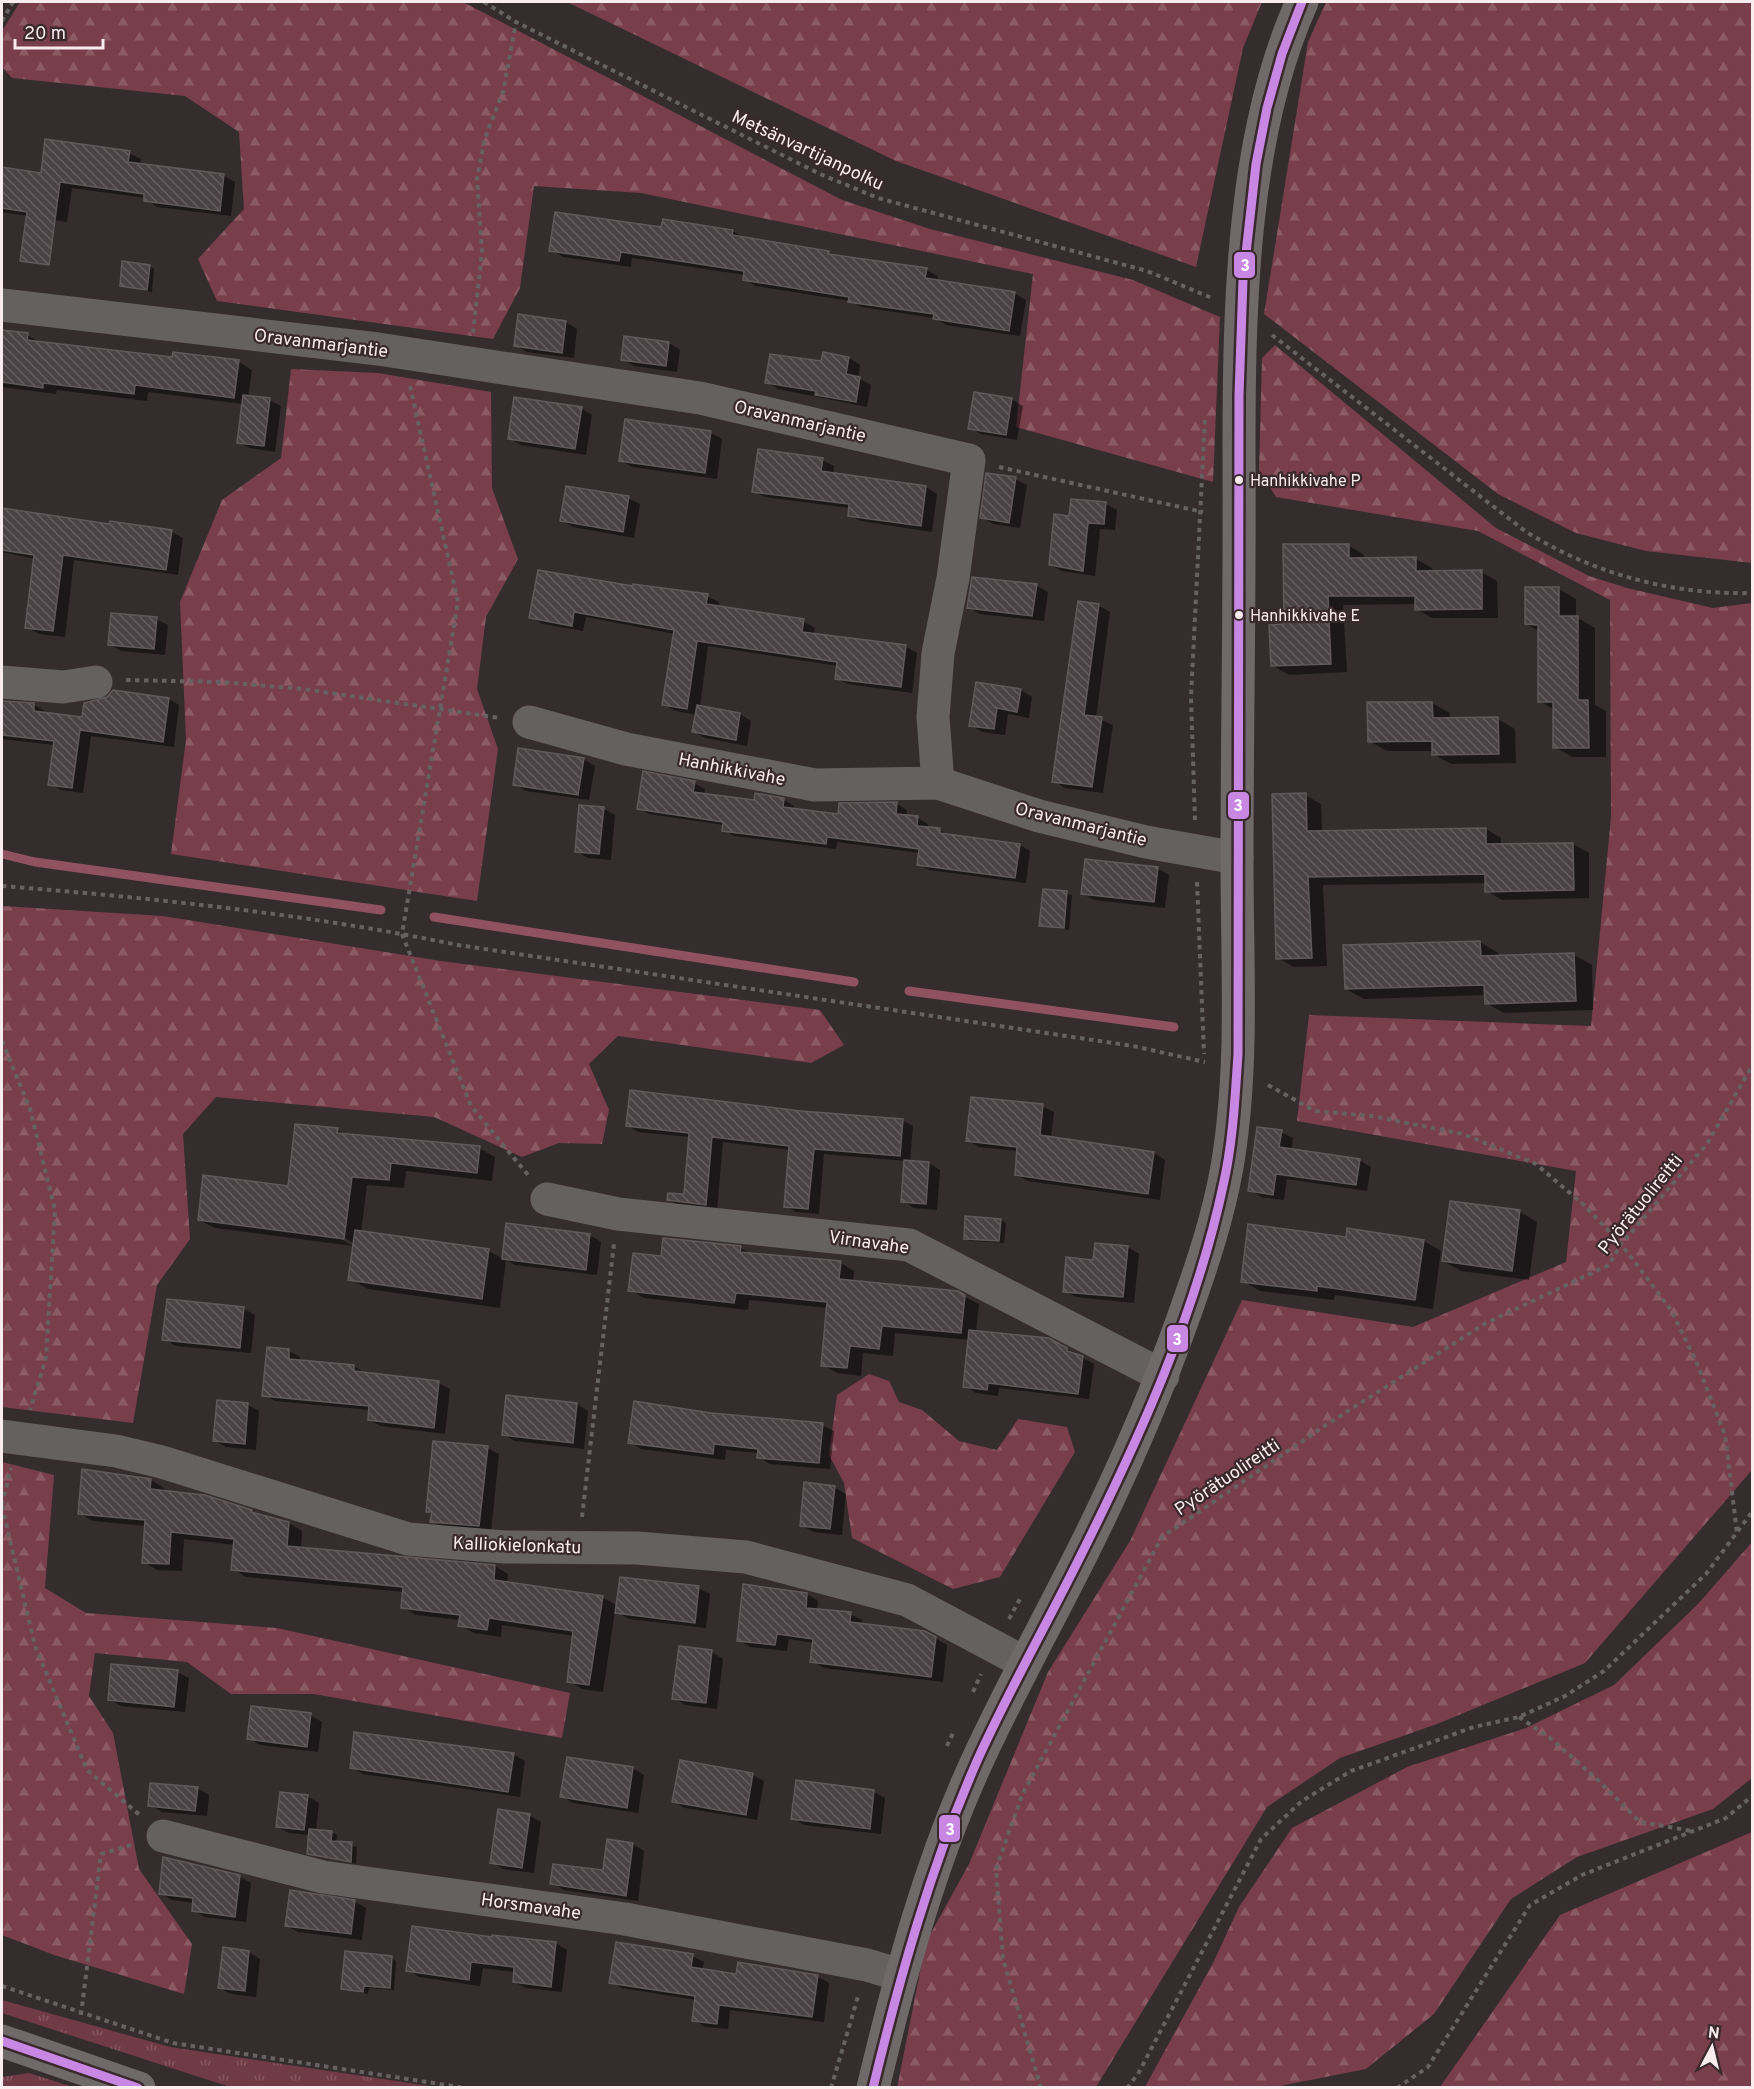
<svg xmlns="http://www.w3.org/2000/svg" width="1754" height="2089" viewBox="0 0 1754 2089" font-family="Overpass,sans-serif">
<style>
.grass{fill:url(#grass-tufts)}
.forest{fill:url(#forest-firs)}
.shadow{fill:#0007}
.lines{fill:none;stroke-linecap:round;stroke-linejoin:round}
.stream{stroke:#905260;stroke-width:9}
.building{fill:url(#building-back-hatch);stroke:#60595a;stroke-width:1.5}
.path{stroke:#666263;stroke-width:4;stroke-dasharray:4.5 4.5;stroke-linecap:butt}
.minor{stroke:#656161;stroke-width:33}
.major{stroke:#70696a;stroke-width:33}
.bus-1-casing{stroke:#39282c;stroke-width:14}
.bus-1{stroke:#c787e3;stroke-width:9}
.bus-dot{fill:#f8ecee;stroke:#39282c;stroke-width:2}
.labels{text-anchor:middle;stroke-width:4.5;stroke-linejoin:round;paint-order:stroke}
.bus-label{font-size:16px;fill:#f8ecee;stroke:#39282c;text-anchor:start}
.street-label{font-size:18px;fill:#f8ecee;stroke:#39282c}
.line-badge{stroke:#39282c;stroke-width:2}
.badge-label{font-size:16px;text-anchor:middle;font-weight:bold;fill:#fff}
</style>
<defs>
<pattern id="grass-tufts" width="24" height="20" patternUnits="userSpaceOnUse" patternTransform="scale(1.5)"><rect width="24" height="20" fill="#713a47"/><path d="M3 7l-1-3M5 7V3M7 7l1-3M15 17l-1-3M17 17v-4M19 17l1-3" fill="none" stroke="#865762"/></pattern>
<pattern id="forest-firs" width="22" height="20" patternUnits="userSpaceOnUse" patternTransform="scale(1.5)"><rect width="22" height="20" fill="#783e4b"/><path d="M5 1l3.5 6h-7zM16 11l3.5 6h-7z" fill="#8c5a65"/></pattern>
<pattern id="building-back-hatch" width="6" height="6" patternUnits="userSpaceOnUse" patternTransform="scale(1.5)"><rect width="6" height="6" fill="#4a4244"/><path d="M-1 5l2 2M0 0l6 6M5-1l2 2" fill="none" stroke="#655d5f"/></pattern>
</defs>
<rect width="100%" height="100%" fill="#352c2e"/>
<path class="grass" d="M2,2000L170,2047L436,2087H230L2,2013Z
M29,2073L73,2087H2V2077Z"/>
<path class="forest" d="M20,2H463L842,200L930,229L1133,280L1220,317L1213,482L1016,427L1033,274L641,193L534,186L520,288L493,339L217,301L198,259L244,209L239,132L185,96L12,78L2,67V31Z
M567,2H1262L1243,48L1196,267L896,161Z
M1326,2H1752V563L1646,551L1576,533L1498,494L1264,314L1308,42Z
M1275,345L1496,528L1589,576L1627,588L1713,608L1752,603V1470L1585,1663L1437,1724L1340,1758L1267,1807L1096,2087L897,2088L926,1942L969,1864L1048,1672L1130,1541L1242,1300L1413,1327L1566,1262L1576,1171L1297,1121L1309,1015L1591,1026L1611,817L1610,600L1478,531L1276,497L1259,470L1262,358Z
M291,369L378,373L491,392L492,488L518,559L486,617L477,689L498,749L477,901L171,854L186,740L180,602L222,500L281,458Z
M2,906L163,916L441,961L820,1010L844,1045L811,1063L618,1036L589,1064L609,1110L602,1144L559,1143L522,1157L434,1117L216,1097L183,1134L190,1239L157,1285L133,1423L2,1407Z
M869,1374L889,1381L899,1402L922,1410L959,1441L997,1450L1018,1419L1067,1427L1075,1452L1000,1577L953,1589L852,1538L844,1483L829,1455L837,1395Z
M2,1462L54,1475L45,1588L86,1613L277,1628L570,1693L562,1738L314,1694H231L187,1662L95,1653L89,1696L113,1733L139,1869L192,1944L184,1994L54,1955L2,1935Z
M1752,1542V1778L1713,1809L1577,1857L1511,1899L1434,2014L1366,2069L1275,2087H1145L1214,1961L1239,1907L1292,1828L1407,1767L1526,1728L1614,1685L1699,1603Z
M1752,1832V2087H1440L1560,1915Z"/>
<path class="shadow" d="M129,153L141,159L140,165L224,176L235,182L231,216L157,207L145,198L72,188L67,222L2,212V169L42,175Z
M663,229L733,231L744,238L828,253L835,257L926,270L938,276L937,281L1014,293L1026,300L1020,336L946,325L934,318L861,307L850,301L756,286L744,279L745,275L632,258L631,267L563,257L551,250Z
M149,266L154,269L152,292L121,285Z
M520,316L566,322L577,329L574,358L527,352L516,345Z
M2,332L27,335L41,343L174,359V353L239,362L252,370L248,397L269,400L281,406L275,452L250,448L238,442L243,404L148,392L147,401L57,390L56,394L2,387Z
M669,343L680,350L677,372L634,366L623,359Z
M849,358L860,365L858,378L871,385L867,407L778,389L767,382L822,363Z
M1011,399L1023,406L1017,440L981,434L970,428Z
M581,408L592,415L586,455L521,445L509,438Z
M626,420L711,433L722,439L717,479L632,467L621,461Z
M822,460L834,466L833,474L926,487L937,494L932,532L861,521L849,515L850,508L765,497L754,491Z
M1015,479L1027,485L1020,528L993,524L982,517Z
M628,498L640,504L634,538L573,527L562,521Z
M1106,504L1117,510L1115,530L1100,529L1095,576L1062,571L1050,565L1070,517Z
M2,510L111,526V523L172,532L183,538L178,575L74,560L65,637L39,634L27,627L35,559L2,552Z
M1348,545L1364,555V559H1416L1432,568V572H1481L1497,581L1498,618H1432L1416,609V604L1343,605L1347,672L1289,675L1273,666L1285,626Z
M1037,586L1048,592L1044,621L980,614L969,608Z
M634,588L707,596L719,602L718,607L803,621L815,628L813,635L905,646L917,653L912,693L848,684L836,678L838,666L708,646L700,707L740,714L751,721L747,746L705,738L694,732L697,715L676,711L664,705L675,634L586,617L583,631L543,624L531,618Z
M1559,589L1576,599V617L1595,628V705L1606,711V757H1572L1555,747V710L1539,701V631L1526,624Z
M1099,606L1110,612L1096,718L1113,725L1103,793L1065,788L1054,781Z
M156,619L168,625L165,655L121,651L109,644Z
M1021,690L1032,697L1029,718L1008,714L1005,735L982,732L971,725Z
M169,699L179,705L174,747L91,736L83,793L61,790L50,784L55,745L2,739V702L34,705L45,711L44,714L83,718Z
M1432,703L1450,713V720L1498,719L1515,729L1516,763L1451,764L1433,754V751H1387L1369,741Z
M583,759L595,766L589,800L526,791L514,784Z
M694,783L705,789L704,795L755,802L784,800L794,806V810L839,816L897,804L907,810L906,817L918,818L928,824V828L940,830L950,836L1020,845L1030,851L1026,883L929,870L919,864L920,853L837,842L836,849L734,836L724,830V825L649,814L638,808Z
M1305,795L1321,804L1322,832L1486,829L1501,838V845L1573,844L1589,853V898L1502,900L1487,891L1486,883L1323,885L1327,966L1294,967L1278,958Z
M604,809L615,815L611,860L588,858L576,851Z
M1157,868L1169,875L1165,908L1094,900L1083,894Z
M1044,890L1072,895L1069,930L1041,925Z
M1480,942L1498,953V957L1574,955L1592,965L1593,1010L1504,1013L1486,1003V995L1364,999L1346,989L1345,947Z
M1042,1106L1054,1112L1051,1138L1154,1153L1165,1160L1160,1200L1028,1181L1017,1175L1018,1151L979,1147L968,1140Z
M801,1112L902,1120L913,1126L910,1162L929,1163L940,1170L937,1210L914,1208L903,1201L906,1161L824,1154L819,1214L796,1212L785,1206L790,1150L723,1142L717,1210L680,1206L669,1200L685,1196L690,1137L638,1132L627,1125Z
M337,1130L346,1135L479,1148L495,1157L492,1181L406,1171L404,1188L367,1185L361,1233L489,1251L503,1259L590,1235L601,1242L597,1275L515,1265L506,1260L500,1308L368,1289L350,1279L355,1244L338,1234L336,1236L353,1246L215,1228L199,1220L289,1188Z
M1281,1132L1293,1138L1291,1151L1359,1160L1371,1167L1367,1191L1287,1179L1284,1200L1261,1197L1250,1190Z
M1520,1212L1537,1222L1529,1280L1461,1271L1443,1261Z
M1001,1220L1006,1223L1004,1243L970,1241L965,1238Z
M1348,1230L1424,1241L1441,1251L1433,1309L1335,1295L1334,1300L1260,1291L1243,1281L1347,1238Z
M1128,1247L1139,1254L1134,1303L1076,1297L1065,1291L1095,1261Z
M741,1248L753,1255L841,1263L854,1271L853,1282L957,1293L979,1304L976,1332L1067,1349L1094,1364L1089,1399L999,1388L998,1396L976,1393L965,1386L970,1340L895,1333L893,1356L863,1353L861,1376L837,1373L823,1365L828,1308L749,1300L748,1310L644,1298L630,1290L662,1257Z
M168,1300L244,1309L255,1315L251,1353L176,1346L164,1339Z
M289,1351L300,1357V1361L354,1366L365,1373L439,1383L450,1389L445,1434L381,1426L369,1420L370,1410L275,1401L264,1395Z
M218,1402L248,1405L259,1411L256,1450L226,1447L215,1441Z
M577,1404L588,1411L584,1449L515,1441L504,1435Z
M711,1415L822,1425L834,1431L830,1469L770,1464L758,1457L759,1453L726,1450L725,1460L641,1449L630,1442Z
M487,1448L499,1454L491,1532L444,1528L432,1521L433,1514L428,1511Z
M151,1480L164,1488V1492L251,1511L289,1523L302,1531L301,1549L495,1566L508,1574L507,1583L602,1597L618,1606L698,1588L710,1594L706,1628L629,1619L615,1611L603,1692L582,1689L569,1681L574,1636L502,1625L501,1637L474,1633L460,1625L461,1620L416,1615L402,1607L404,1592L246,1577L233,1569L235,1545L184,1539L182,1571L157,1570L144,1562L146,1526L93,1521L79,1513Z
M834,1487L846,1494L842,1535L813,1532L801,1525Z
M807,1594L818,1601L817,1610L850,1614L862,1620L861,1625L924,1632L947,1645L943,1682L824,1668L812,1661L814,1643L789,1639L787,1651L750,1647L739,1640Z
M712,1652L723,1659L717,1709L685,1705L674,1698Z
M177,1672L189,1678L185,1712L121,1706L109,1699Z
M310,1715L322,1722L318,1752L260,1745L249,1738Z
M513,1754L525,1761L520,1797L363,1774L351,1767Z
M632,1768L644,1775L638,1813L573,1803L562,1796Z
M753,1775L764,1781L757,1820L685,1808L674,1802Z
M797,1782L874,1792L885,1798L881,1834L804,1825L793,1818Z
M197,1788L209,1795L207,1816L162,1812L150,1805Z
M307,1796L319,1803L316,1831L331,1832L337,1835L336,1842L357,1847L356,1864L314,1856L309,1853L310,1835L289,1833L277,1827Z
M529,1815L541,1822L534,1873L503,1869L492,1862Z
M608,1841L633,1844L644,1851L638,1901L564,1890L552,1883L604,1872Z
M240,1877L251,1883L246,1922L205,1917L193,1910L194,1903L172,1900L160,1893Z
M355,1902L366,1908L362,1940L298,1932L287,1926Z
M493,1939L555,1943L567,1950L562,1992L526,1988L514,1982L515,1972L483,1968L480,1986L419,1977L407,1970Z
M249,1952L260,1959L256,1997L231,1994L220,1988Z
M692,1956L704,1962L702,1970L738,1975L817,1976L829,1983L824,2022L730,2010L728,2029L705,2027L694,2020L696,2000L622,1988L611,1982Z
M391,1958L396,1961L394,1990L369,1988L368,1994L342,1988Z"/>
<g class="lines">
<path class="stream" d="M2,854L35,862L381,910
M434,917L854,982
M909,991L1174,1027"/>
</g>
<path class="building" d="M45,139L130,151L128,162L224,174L220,211L144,201V194L60,182L49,265L20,261L27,212L2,208V167L41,173Z
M555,212L661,227L663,219L733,230L732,235L829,251L828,254L927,268L925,278L1015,292L1009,331L933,319L934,314L848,302L849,297L743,280L744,271L621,252L619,261L549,251Z
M122,261L150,265L147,290L120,286Z
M518,314L566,321L562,353L514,346Z
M2,330L28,333L27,340L172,357L173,352L239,360L234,398L135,385L134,394L43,383V388L2,382Z
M624,336L669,342L666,366L621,360Z
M823,352L849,357L846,374L860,377L856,402L815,395L816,391L765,383L770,354L821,361Z
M974,392L1012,398L1006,435L968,429Z
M243,395L270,398L264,446L237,443Z
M514,397L582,407L575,449L508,439Z
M625,419L711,431L705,473L619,461Z
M758,449L823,458L821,471L926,486L921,526L848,516L849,504L752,492Z
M986,473L1016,477L1009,523L980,518Z
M566,486L629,496L623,532L560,521Z
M1071,499L1106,502L1104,524L1088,523L1083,571L1049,565L1054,514L1069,516Z
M2,508L109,524L110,521L172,530L166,570L63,555L53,631L25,628L34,555L2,550Z
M1283,544H1349V558L1416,557V571L1482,570V609L1415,610V596H1328L1331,664L1271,666L1269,625L1284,624Z
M538,570L633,586V584L708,594L706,604L804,619L802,632L906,645L901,687L835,679L837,662L697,641L687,709L662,705L674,630L574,612L572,626L529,618Z
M972,577L1037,584L1032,616L967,608Z
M1525,587H1559V616H1578V700H1588L1589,748H1553V702H1538V625L1525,624Z
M1078,601L1099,604L1084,715L1102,717L1092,787L1052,782Z
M111,613L157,617L154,649L108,645Z
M976,682L1021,689L1017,712L997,708L994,729L969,726Z
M113,690L169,698L163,742L80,730L72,788L48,785L54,741L2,735V701L34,703V711L82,717L84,703L107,697Z
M1367,702H1432L1433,718L1498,717L1499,754L1432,755V741L1368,742Z
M697,705L740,713L736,740L692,732Z
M518,748L584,758L578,795L513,785Z
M643,771L695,781L693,792L754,800L755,793L784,798L783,807L838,814L839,803L897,802L896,814L918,816L917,826L940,828V833L1020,844L1015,878L917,865L919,849L827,837L826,844L722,831L723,822L637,809Z
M1306,793L1307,831L1486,828V844L1573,843L1574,890L1485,892V874L1308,877L1312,958L1276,959L1272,794Z
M579,805L604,807L599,854L575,852Z
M1085,859L1158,867L1154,902L1081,894Z
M1043,889L1067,891L1064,928L1039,926Z
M1480,941L1481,956L1574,953L1576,1001L1485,1004L1484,985L1345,989L1343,945Z
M630,1090L801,1111L903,1119L900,1156L814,1149L808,1209L784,1207L789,1146L712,1137L706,1205L667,1200L668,1193L684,1194L689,1133L626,1126Z
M971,1097L1043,1104L1040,1135L1154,1152L1148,1194L1015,1175L1017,1147L966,1141Z
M295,1124L338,1128L337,1133L480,1146L477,1173L391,1163L389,1180L352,1177L344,1239L198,1220L203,1175L288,1186Z
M1257,1127L1282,1130L1279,1147L1360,1159L1356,1185L1276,1174L1273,1195L1248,1191Z
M904,1160L929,1162L926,1204L901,1202Z
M1450,1201L1520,1210L1512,1271L1442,1261Z
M965,1216L1001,1219L999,1241L964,1239Z
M506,1223L590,1234L586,1270L502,1259Z
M1248,1224L1346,1237L1347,1228L1424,1240L1415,1300L1317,1286V1291L1241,1282Z
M355,1230L489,1249L482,1299L348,1280Z
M663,1238L741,1246L740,1252L841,1261L839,1279L958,1291L965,1295L961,1333L882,1326L879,1349L850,1346L847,1368L821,1366L827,1302L736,1293L734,1303L628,1291L633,1253L661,1256Z
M1095,1243L1128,1246L1123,1297L1063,1292L1066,1257L1093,1260Z
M167,1299L244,1307L240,1348L162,1340Z
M969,1330L1049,1338L1067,1348V1351L1083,1356L1078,1394L988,1383L987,1390L963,1387Z
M267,1347L289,1349V1359L354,1365V1371L439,1381L434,1428L368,1420L369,1406L262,1396Z
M506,1395L577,1403L573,1443L502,1435Z
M217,1400L248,1403L245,1444L213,1441Z
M634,1401L711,1413L823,1423L819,1463L757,1458L758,1449L714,1444L713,1454L628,1443Z
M433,1441L488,1446L479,1526L430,1522L432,1512H426Z
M82,1469L151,1479L150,1489L205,1495L252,1510L251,1512L289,1522L287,1546L495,1565L494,1580L603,1596L589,1685L567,1682L573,1631L489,1618L487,1630L458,1626L460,1615L401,1608L403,1587L231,1570L234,1539L171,1532L169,1564L142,1563L145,1520L78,1514Z
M804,1482L835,1486L830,1529L800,1526Z
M620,1577L699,1586L695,1623L615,1613Z
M743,1584L807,1593L806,1608L851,1612L850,1622L925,1631L936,1637L931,1677L810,1662L813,1639L777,1634L775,1645L737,1641Z
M679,1646L712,1650L706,1703L672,1699Z
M111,1664L178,1670L174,1707L108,1700Z
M251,1706L311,1713L307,1747L247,1739Z
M354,1732L514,1753L508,1792L350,1768Z
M567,1757L633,1767L627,1808L560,1797Z
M680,1760L753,1773L746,1815L672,1802Z
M796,1780L874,1790L870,1829L791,1819Z
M150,1783L198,1787L195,1811L148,1806Z
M280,1792L308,1795L304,1830L276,1827Z
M498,1809L530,1814L522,1868L490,1863Z
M309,1829L332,1831L331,1841L352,1842L351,1862L307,1854Z
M607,1839L633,1843L626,1896L550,1884L553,1864L603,1870Z
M163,1857L240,1875L235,1917L192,1911L193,1898L159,1894Z
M290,1890L355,1900L351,1934L285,1926Z
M412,1926L492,1937V1935L556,1942L551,1987L513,1982L514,1967L471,1962L469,1980L406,1971Z
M616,1942L693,1954L691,1967L736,1974L738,1962L818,1975L812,2017L719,2005L717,2024L692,2021L695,1996L609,1983Z
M223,1947L249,1951L245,1991L218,1988Z
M345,1951L392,1956L390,1988L364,1986L363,1992L341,1989Z"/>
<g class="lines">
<path class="path" d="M484,2L516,22L820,174L878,198L1147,271L1212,298
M2,21L13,2
M473,333L482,252L477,179L485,138L503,92L516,22
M1272,335L1525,531C1593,574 1672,595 1752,593
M410,386L458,602L402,934L471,1106L528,1175
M999,467L1203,512
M126,680L221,682L303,689L500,718
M1195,820L1191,697L1205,417
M1197,882L1204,1054
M2,886C154,898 307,914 458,945L1133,1046L1205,1062
M2,1041L30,1109L55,1210L46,1358L30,1410
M1268,1085L1315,1111L1371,1116L1463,1134L1536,1164L1584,1205L1621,1244L1671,1310L1696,1361L1725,1435L1737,1533
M2,1505L11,1468
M2,1506L35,1646L87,1770L142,1817
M582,1517L614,1244
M1009,1619L1021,1597
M973,1692L981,1674
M1519,1717L1550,1738L1598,1780L1640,1822L1692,1831
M947,1746L954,1731
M2,1986L173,2043L466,2088
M81,2015L101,1854L135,1844
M831,2088L859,1993
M1041,2088L1003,1959L996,1869L1022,1795L1162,1537L1326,1425L1486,1323L1609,1265L1621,1244L1707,1144L1752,1066
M1127,2088L1138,2074L1261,1839L1302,1801L1351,1771L1474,1727L1519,1717L1565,1696L1604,1671L1706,1574L1752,1512
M1397,2088L1428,2067L1530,1905L1582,1875L1726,1818L1752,1796"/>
<path class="minor" d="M2,305L378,349L700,398L969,460L953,578L938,653L933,717L938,783L1039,816L1146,842L1237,858
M2,682L63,687L96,682
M529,722L626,749L815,785L938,783
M547,1199L618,1214L909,1245L1163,1376
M2,1436L116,1451L162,1462L408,1539L505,1547L637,1548L746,1557L907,1600L1025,1663
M163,1836L323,1877L625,1919L867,1965L900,1975"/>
<path class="major" d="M2,2041L139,2088
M873,2088C900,1975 930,1862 979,1757C1011,1688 1048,1621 1082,1553C1121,1475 1156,1395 1185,1313C1202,1265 1218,1218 1227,1167C1244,1068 1237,964 1237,863C1237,726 1240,588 1239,450C1239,306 1242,135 1302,2"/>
<g class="bus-1-casing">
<path id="bus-1" d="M2,2041L138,2088
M873,2088C900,1976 931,1866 977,1761C1009,1690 1048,1622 1082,1553C1140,1437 1196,1313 1223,1186C1233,1143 1235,1098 1238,1054L1239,395L1243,280L1256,164L1267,108L1282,54L1302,2"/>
</g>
<use href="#bus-1" class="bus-1"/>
</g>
<g class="bus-dot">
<circle cx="1239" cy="480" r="5"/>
<circle cx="1239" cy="615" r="5"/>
</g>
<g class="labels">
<g class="bus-label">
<text x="1250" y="486">Hanhikkivahe P</text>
<text x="1250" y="621">Hanhikkivahe E</text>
</g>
<g class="street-label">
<text transform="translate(808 150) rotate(25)" y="6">Metsänvartijanpolku</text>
<text transform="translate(321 343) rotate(7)" y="6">Oravanmarjantie</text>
<text transform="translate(800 421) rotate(13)" y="6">Oravanmarjantie</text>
<text transform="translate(732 769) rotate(11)" y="6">Hanhikkivahe</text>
<text transform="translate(1081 824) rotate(14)" y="6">Oravanmarjantie</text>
<text transform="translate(1640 1204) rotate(-51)" y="6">Pyörätuolireitti</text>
<text transform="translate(869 1242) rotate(8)" y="6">Virnavahe</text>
<text transform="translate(1227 1477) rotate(-34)" y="6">Pyörätuolireitti</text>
<text transform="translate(517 1545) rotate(2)" y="6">Kalliokielonkatu</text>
<text transform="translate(531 1906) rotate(8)" y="6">Horsmavahe</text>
</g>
</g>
<g class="line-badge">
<rect x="1233" y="251" width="23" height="28" rx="6" fill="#c787e3"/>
<rect x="1227" y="791" width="23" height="29" rx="6" fill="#c787e3"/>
<rect x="1166" y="1324" width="23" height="29" rx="6" fill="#c787e3"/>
<rect x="938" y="1814" width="23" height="29" rx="6" fill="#c787e3"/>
</g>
<g class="badge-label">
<text x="1245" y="271">3</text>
<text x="1238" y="811">3</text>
<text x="1177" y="1345">3</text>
<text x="950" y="1835">3</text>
</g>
<rect width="1754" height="2089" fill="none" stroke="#f8ecee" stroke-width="6"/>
<g transform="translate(1712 2047) rotate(7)" stroke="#39282c" stroke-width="4.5" paint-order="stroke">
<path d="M0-4.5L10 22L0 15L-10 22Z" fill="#f8ecee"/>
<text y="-9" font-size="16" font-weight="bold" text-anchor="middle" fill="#f8ecee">N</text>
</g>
<path d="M15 39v9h88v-9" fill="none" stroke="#f8ecee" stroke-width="3"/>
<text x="24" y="39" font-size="18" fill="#f8ecee" stroke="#39282c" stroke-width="4.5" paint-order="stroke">20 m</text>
</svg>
